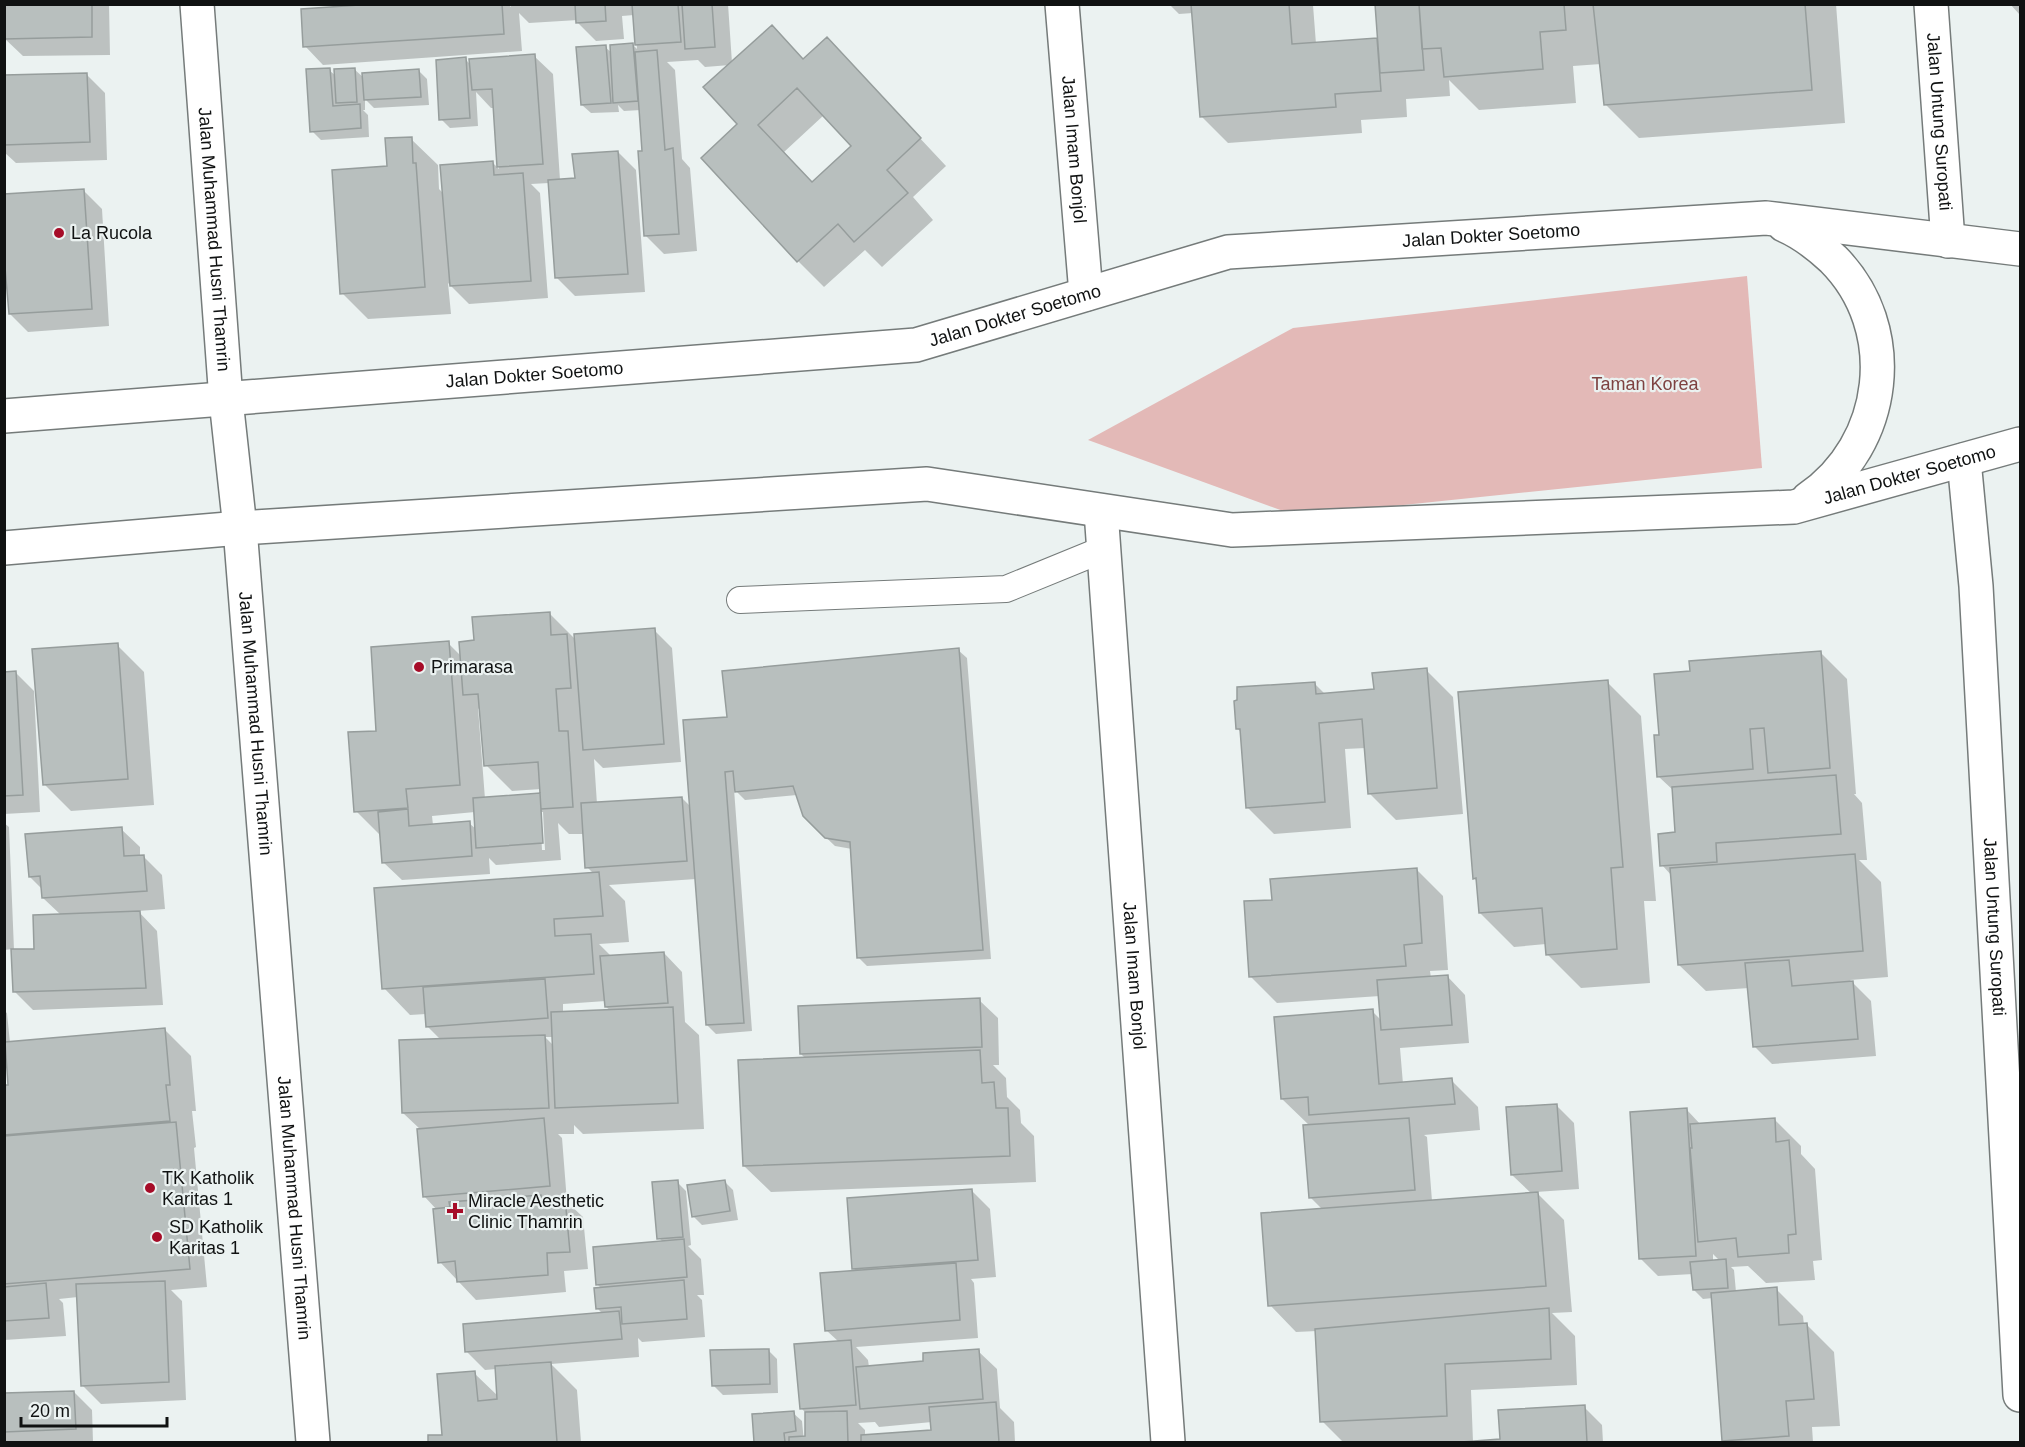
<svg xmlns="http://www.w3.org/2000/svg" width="2025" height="1447" viewBox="0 0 2025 1447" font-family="Helvetica,sans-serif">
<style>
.green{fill:#e3b9b7}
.shadow{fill:#0003;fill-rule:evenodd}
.building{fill:#b8bfbe;stroke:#969d9c;stroke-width:1.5;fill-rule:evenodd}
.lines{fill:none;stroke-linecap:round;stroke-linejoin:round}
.service-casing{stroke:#757b7a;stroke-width:28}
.minor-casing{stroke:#757b7a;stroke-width:36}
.tertiary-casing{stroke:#757b7a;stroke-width:36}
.secondary-casing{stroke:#757b7a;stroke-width:36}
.service{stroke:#fff;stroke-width:26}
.minor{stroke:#fff;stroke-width:33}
.tertiary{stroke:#fff;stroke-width:33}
.secondary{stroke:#fff;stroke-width:33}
.poi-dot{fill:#a60c28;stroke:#ebf2f1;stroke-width:2}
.labels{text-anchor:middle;stroke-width:4.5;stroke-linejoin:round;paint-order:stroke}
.street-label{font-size:18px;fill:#101212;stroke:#ebf2f1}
.poi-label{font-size:18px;fill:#101212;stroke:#ebf2f1;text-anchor:start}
.park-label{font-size:18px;fill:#7e4241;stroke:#ebf2f1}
</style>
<rect width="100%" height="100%" fill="#ebf2f1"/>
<path class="green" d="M1747,276L1762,468L1297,516L1088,440L1293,328Z"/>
<path class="shadow" d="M4,4H109L110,55L23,56L4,38Z
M357,4H508L511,7V4H525V6L728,4L732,63L772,27L804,60L827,39L946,166L913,197L933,220L882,267L865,250L824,287L798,261L739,124L730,65L705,67L698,60L667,62L675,70L682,159L690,168L697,251L664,254L646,236L641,110L624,111L618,105L619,112L591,113L582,105L605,47L612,53L633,45L637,49L634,15L622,16L624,39L596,41L578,23V20L529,23L519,13L522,51L323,65L305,46L359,7ZM824,115L854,146L813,184L784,152Z
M1169,4H1316L1313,5L1316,44L1379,39L1376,4H1836L1845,123L1639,138L1605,104L1601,64L1573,66L1576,103L1479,110L1449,80L1450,96L1406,99L1407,117L1361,120L1362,133L1228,143L1201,116L1193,13L1179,14Z
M2010,4H2020V15Z
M534,56L553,74L560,180L577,179L618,152L636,170L645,292L575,296L557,278L549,183L531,184L540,193L548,298L469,304L448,283L451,314L368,319L342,293L388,167L411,139L438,165L439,189L444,194L492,162L499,169L495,108H491L476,92L478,126L450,128L441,119L465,59L471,65Z
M354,69L364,78L418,70L427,79L429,105L374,108L365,99V110H363L368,115L369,137L321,140L312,131L329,70L336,76Z
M86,74L105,93L107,160L16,163L4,152V77Z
M4,174L6,196L84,191L102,209L109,326L28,332L10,314L4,244Z
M550,614L576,640L654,630L672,648L681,762L603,768L594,759L597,804L682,798L691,807L728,718L958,650L967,658L991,959L867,966L858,957L852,849L835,846L813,825L797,795L745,800L734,789L752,1031L716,1034L707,1025L696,879L609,885L625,901L629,942L599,944L612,957L664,953L682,972L685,1022L699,1035L704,1129L583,1134L574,1125V1134H558L562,1138L567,1202L583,1217L588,1269L564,1271L566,1292L476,1300L440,1262L437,1210L424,1196L421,1130L403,1113L441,1040L427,1026L426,1014L410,1015L384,988L594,874L587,867L584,834H569L558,823L561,860L496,865L489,858L490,874L402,880L383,862L382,837L356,811L378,732L448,643L461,656L476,642ZM478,708L481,712L486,765L512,791L541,789L542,798L485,799ZM475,812L477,830L469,823L433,825L432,816ZM540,812H543L545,850H542ZM606,1001V1007L611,1011L563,1013V1004ZM545,1037H553L554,1046Z
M117,645L144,672L154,805L71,811L44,784Z
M1821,653L1847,679L1856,794H1854L1862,803L1867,860H1859L1881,882L1888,977L1850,980L1871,1001L1876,1056L1772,1064L1754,1046L1749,988L1706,991L1679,965L1672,876L1662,865L1677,834L1674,791L1659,777L1661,737L1692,672Z
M1426,670L1453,697L1463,814L1396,820L1370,794L1366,748L1345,749L1351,828L1274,834L1247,807L1241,732L1238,729L1314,683L1326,695L1375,691Z
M16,673L34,691L40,812L4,814V674Z
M1607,682L1641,716L1656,901H1644L1650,983L1581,988L1547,954L1546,944L1514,947L1480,913L1478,882L1474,878Z
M4,823L9,827L14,950H36L61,915L43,898L42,889L30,877L121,829L140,847V857H144L162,875L165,909L138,911L157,931L163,1005L33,1010L15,992L13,949L4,950Z
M1416,869L1443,896L1448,970L1430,971L1431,978L1447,976L1465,995L1469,1043L1400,1048L1403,1084L1451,1080L1478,1107L1480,1130L1424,1135L1427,1137L1432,1201L1532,1194L1512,1175L1556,1105L1574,1123L1579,1189L1536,1192L1564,1220L1572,1312L1552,1313L1575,1336L1577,1385L1471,1390L1473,1442H1343L1322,1421L1317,1331L1296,1332L1270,1305L1323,1210L1310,1197V1126L1282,1099L1372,1011L1382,1021L1380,996L1277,1003L1251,977L1273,901Z
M979,1000L998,1018L999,1065H993L1006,1078L1007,1097L1020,1110L1021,1123L1034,1136L1036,1182L771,1192L744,1166L806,1059L801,1054Z
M4,1011L7,1013L10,1043L165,1030L191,1056L196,1111H192L196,1147L194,1148L207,1287L171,1290L182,1301L186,1400L101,1404L83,1386L78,1297L59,1299L63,1303L66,1336L4,1340V1086H9L6,1043H4Z
M1687,1110L1701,1125L1774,1119L1801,1146V1154L1815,1169L1822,1260L1813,1261L1815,1280L1766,1283L1748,1266L1731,1267L1734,1270L1736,1292L1776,1289L1803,1316L1804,1325H1807L1834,1352L1840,1426L1812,1427L1813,1442H1726L1724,1440L1713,1298L1703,1299L1694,1290L1693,1274L1658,1276L1640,1258ZM1713,1254L1720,1261L1713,1262Z
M724,1181L733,1190L738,1220L702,1225L693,1216Z
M677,1182L686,1191L691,1245L688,1246L701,1259L704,1295H697L702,1300L705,1337L642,1342L638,1338L639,1357L551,1364L577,1390L581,1442H430L429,1437L444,1436L474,1373L499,1397L496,1369L485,1370L467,1352L603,1314L597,1308L602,1289L597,1284L663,1242L659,1238Z
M972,1191L990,1209L996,1277L971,1279L974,1283L978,1338L856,1347L868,1360L869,1367L925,1363L978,1351L997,1369L1000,1408L1014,1422L1015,1442H807L806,1413L801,1408L839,1342L826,1330L857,1272L854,1269ZM875,1422L879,1427L932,1422L933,1432L865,1437V1430L858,1423Z
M768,1350L777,1359L778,1393L723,1395L714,1386Z
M74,1392L92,1410L93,1442H4V1395Z
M1584,1407L1602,1425L1603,1442H1480L1502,1441Z
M793,1413L802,1421L804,1442H756L753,1416Z"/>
<path class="building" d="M4,4H92V37L4,39Z
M374,4H502L504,34L303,47L301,9Z
M575,4H605L606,21L576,23Z
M632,4H678L681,42L635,45Z
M682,4H712L715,47L685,49Z
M1191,4H1289L1292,44L1377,38L1381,91L1335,94L1336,107L1200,117Z
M1375,4H1419L1424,70L1380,73Z
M1419,4H1564L1566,30L1540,32L1543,69L1444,77L1441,48L1422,49Z
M1593,4H1805L1812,90L1604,105Z
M772,25L803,59L827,37L921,138L887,170L908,193L854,242L838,224L797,262L701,158L737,124L703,87ZM797,88L851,146L812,182L758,125Z
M633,43L638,101L613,103L610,45Z
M606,45L611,103L581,105L576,47Z
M657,50L665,150L673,148L679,234L644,236L638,151H642L635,52Z
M535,54L543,164L497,167L492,89L472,90L469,59Z
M466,57L470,118L439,120L436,60Z
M330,68L333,106L360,104L361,128L310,132L306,69Z
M355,68L357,102L336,103L334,69Z
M419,69L421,97L364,100L362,73Z
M87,73L90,142L4,145V75Z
M412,137L413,163H416L425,287L340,294L332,170L387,166L385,138Z
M618,151L628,274L555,278L548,180L575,178L572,154Z
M493,161L494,175L523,173L531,281L450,286L440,165Z
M84,189L92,309L9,314L4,256V194Z
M550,612L551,635L567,634L571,688L556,689L559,731H568L573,807L541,809L538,762L484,766L478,694L463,695L459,642L474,640L472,617Z
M655,628L664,744L583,750L574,634Z
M449,641L460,785L406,789L408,808L354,812L348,732L376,731L371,647Z
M118,643L128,779L43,785L32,649Z
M959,648L983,950L857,958L850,842L825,838L803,816L793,786L735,792L733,771L725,772L744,1023L706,1025L683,720L727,717L722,671Z
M1821,651L1830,768L1768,773L1764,728L1750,729L1753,769L1657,777L1654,735H1659L1654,674L1690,671L1689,661Z
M1427,668L1437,788L1368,794L1362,719L1319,723L1325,802L1246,808L1240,729H1236L1234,701L1237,700V687L1315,682L1316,694L1374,689L1372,673Z
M16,671L23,795L4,796V672Z
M1608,680L1623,867L1611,868L1617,949L1546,955L1542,908L1479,913L1476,878L1473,879L1458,692Z
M1836,775L1841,834L1716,843L1717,862L1660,866L1658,834L1675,832L1672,787Z
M540,793L543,843L476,848L473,798Z
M682,797L687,861L585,868L581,803Z
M408,809L409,826L470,821L472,856L382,863L378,812Z
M122,827L124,856L144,855L147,891L42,898L40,876L29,877L25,834Z
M1855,854L1863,951L1678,965L1670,868Z
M1417,868L1422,943L1404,945L1406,966L1249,977L1244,901L1272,900L1270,879Z
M599,872L603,916L554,919L555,936L591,934L594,974L382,989L374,888Z
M140,911L146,988L13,992L11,949H34L33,915Z
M664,952L668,1003L605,1007L600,956Z
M1789,960L1792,986L1853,981L1858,1039L1753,1047L1745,963Z
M1448,975L1452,1025L1381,1030L1377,980Z
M545,979L548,1018L426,1027L423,987Z
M980,998L982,1047L800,1054L798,1006Z
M673,1007L678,1103L555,1108L551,1012Z
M1373,1009L1379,1084L1452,1078L1455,1104L1309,1115L1308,1097L1281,1099L1274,1017Z
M165,1028L170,1085H166L170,1121L4,1135V1085H8L5,1042Z
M545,1035L549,1108L402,1113L399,1040Z
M980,1050L982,1083L994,1082L996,1108H1008L1010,1156L743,1166L738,1060Z
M1557,1104L1562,1171L1511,1175L1506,1107Z
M1687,1108L1696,1256L1639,1259L1630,1112Z
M544,1118L550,1186L423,1197L417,1129Z
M1409,1118L1415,1190L1309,1198L1303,1125Z
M1775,1118L1776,1142L1789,1140L1796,1234L1788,1235L1789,1253L1738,1257L1736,1238L1698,1242L1690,1148H1692L1690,1124Z
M176,1122L190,1269L4,1284V1136Z
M678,1180L683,1237L657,1239L652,1182Z
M725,1180L730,1211L692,1217L687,1185Z
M972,1189L978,1260L852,1269L847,1198Z
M1538,1192L1546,1286L1268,1306L1261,1213Z
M541,1195L542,1199L565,1198L570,1252L547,1253L548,1275L457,1282L455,1261L438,1263L433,1209L450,1207L449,1202Z
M684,1239L687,1277L596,1285L593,1247Z
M1726,1259L1728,1288L1693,1290L1690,1262Z
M956,1263L960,1320L825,1331L820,1273Z
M684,1280L687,1319L622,1324L621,1307L596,1309L594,1288Z
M165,1281L169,1382L81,1386L76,1284Z
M46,1283L49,1318L4,1321V1287Z
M1777,1287L1779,1325L1807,1323L1814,1399L1786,1401L1789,1436L1722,1441L1711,1293Z
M1549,1308L1551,1359L1445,1364L1447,1416L1320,1422L1315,1329Z
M619,1311L622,1339L465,1352L463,1324Z
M851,1340L856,1405L800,1409L794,1344Z
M769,1349L770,1384L712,1386L710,1350Z
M979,1349L983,1399L860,1409L856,1367L923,1361V1353Z
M551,1362L557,1442H428V1435H442L437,1374L475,1371L478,1401L497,1399L495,1366Z
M74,1391L76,1429L4,1432V1393Z
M996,1402L999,1442H861V1435L931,1430L929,1407Z
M1585,1405L1587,1442H1461L1500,1439L1498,1410Z
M794,1411L796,1431L784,1433L785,1442H754L752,1414Z
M847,1411L848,1442H789V1437L805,1436V1412Z"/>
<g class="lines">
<g class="service-casing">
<path id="service" d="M740,600L1006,589L1104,549"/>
</g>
<g class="minor-casing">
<g id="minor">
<path id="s1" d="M197,4L226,400L240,528L313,1442"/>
<path id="s2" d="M1062,4L1086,294"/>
<path id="s3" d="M1931,4L1948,241"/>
<path id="s4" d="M1964,460L1976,586L2020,1395"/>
</g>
</g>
<g class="tertiary-casing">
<g id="tertiary">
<path id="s5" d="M1101,511L1168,1442"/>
</g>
</g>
<g class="secondary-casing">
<g id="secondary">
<path d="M1784,225C1803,233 1819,246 1833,259C1902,328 1888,445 1808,499"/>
<path id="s6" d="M4,416L916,345L1228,252L1766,218L2020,249"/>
<path id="s7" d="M4,548L240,528L927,484L1232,530L1794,507L2020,444"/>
</g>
</g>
<use href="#service" class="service"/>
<use href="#minor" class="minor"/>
<use href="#tertiary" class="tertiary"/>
<use href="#secondary" class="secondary"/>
</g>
<g class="poi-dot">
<circle cx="59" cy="233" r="6"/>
<circle cx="419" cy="667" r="6"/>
<circle cx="150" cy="1188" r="6"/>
<path d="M452 1202h6v6h6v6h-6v6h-6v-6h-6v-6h6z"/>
<circle cx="157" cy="1237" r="6"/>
</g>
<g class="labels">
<g class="street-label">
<text dy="6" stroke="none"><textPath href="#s3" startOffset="118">Jalan Untung Suropati</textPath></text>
<text dy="6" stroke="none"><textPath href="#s2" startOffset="146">Jalan Imam Bonjol</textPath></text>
<text dy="6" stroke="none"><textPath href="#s6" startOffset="1504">Jalan Dokter Soetomo</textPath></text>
<text dy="6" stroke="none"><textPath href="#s1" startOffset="236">Jalan Muhammad Husni Thamrin</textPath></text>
<text dy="6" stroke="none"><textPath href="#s6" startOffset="1018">Jalan Dokter Soetomo</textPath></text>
<text dy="6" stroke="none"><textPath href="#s6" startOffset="532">Jalan Dokter Soetomo</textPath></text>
<text dy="6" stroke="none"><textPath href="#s7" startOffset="1916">Jalan Dokter Soetomo</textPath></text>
<text dy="6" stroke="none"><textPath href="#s1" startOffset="722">Jalan Muhammad Husni Thamrin</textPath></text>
<text dy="6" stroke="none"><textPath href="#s4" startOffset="468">Jalan Untung Suropati</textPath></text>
<text dy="6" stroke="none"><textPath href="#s5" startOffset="466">Jalan Imam Bonjol</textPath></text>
<text dy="6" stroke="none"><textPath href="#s1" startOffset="1208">Jalan Muhammad Husni Thamrin</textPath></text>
</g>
<g class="poi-label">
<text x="71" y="239">La Rucola</text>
<text x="431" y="673">Primarasa</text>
<text x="162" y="1184">TK Katholik<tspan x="162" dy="21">Karitas 1</tspan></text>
<text x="468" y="1207">Miracle Aesthetic<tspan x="468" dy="21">Clinic Thamrin</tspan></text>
<text x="169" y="1233">SD Katholik<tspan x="169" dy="21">Karitas 1</tspan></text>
</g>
<g class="park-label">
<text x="1645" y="390">Taman Korea</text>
</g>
</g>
<rect width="2025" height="1447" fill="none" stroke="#101212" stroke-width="12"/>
<path d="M21 1417v9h146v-9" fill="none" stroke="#101212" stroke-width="3"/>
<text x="30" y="1417" font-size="18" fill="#101212" stroke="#ebf2f1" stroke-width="4.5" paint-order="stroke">20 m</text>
</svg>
